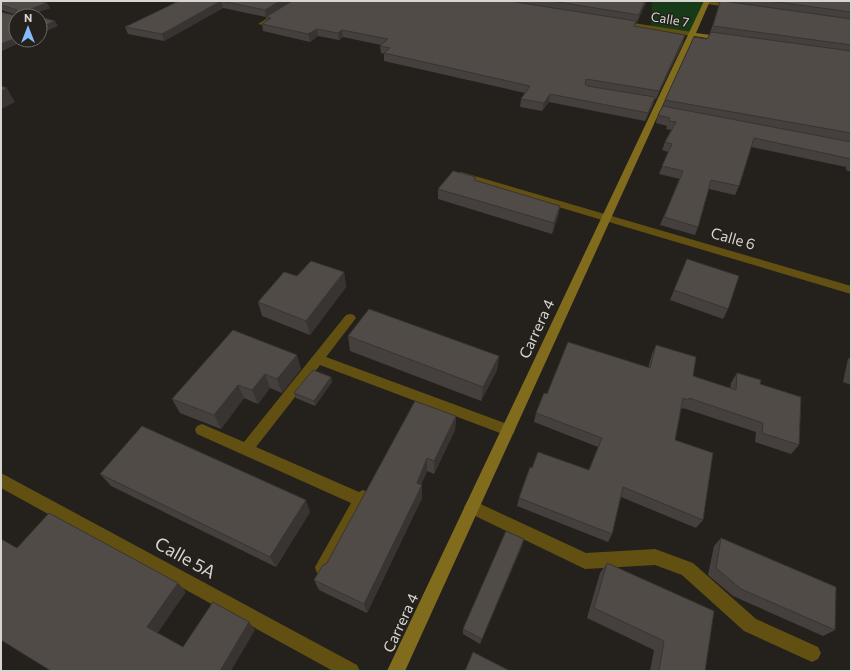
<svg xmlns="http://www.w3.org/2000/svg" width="852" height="672" viewBox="0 0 852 672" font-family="Commissioner,sans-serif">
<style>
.green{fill:#173b16}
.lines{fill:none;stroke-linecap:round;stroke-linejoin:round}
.street{fill:#625013;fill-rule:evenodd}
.secondary{fill:#816b1d;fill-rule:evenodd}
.wall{fill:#45403d}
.shaded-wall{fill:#383432}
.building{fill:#504b47;stroke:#383432}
.labels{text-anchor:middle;stroke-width:3;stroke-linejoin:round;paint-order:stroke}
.far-street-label{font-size:13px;fill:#d7d4d1;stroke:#24211c}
.street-label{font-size:15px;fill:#d7d4d1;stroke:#24211c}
.near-street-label{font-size:18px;fill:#d7d4d1;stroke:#24211c}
</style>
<rect width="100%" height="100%" fill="#24211c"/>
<path class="green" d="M652,1H707L692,34L651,28Z"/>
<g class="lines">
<path class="street" d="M295,1H302L263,25L258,24Z
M705,1L735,4L738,6L735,8L707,4L705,3Z
M620,21L692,32L695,34L692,36L618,24L617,23Z
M461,172L851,286V294L458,177L456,175Z
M350,314L354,315L356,318L326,357L513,426L515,430L513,434L508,436L320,365L256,447L359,492L363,490L368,492L370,497L368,502L329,573L323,575L317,573L315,567L351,503L197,434L195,430L197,426L202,424L244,442L346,315Z
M1,473L357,665L360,671H333L1,488Z
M472,500L586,553L655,549L693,563L756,619L818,647L821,653L818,659L812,662L744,631L682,575L655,565L585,569L467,512L464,507L467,502Z"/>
<path class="secondary" d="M704,1H710L696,33L725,37L728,39L725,41L694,36L405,671H387Z"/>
</g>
<path class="wall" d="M1,1L50,8L30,15L16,40H26L1,51L13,15L14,14L1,10Z
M169,1H647L637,22H636L635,26L683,43L656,99H655L653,105L645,121L549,102L542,111L520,107L521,99L525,93L384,61V54L381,53L380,46L381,45L343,37L339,40L318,36L310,42L263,31L262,24L266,21V17L223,8L164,41L128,34L125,27L176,3Z
M723,1H851V172L846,170V167L751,147L739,186L735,195L709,189L698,227L695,235L660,225L680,179L659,174L668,152L662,150L665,142L672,130L666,129L667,126L656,123L658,115L663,106L665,100L707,39L710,33L720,2Z
M476,181L560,206L558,216L552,234L438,199V189Z
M687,259L728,309L723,319L670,300Z
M344,272L346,287L310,335L262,316L258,302L297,276Z
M233,330L301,369L282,393L270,388L258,404L244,398L221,429L180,413L172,399Z
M348,336L499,356L497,370L481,401L350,351Z
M656,345L693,376L730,389L731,383L737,373L760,384L799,445L791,454L755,442L756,432L683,408V409L681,408L675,440L703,520L696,528L621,497L612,534L608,542L517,506L519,498L532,468L589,470L598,447L534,422L536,413L547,394L648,368L652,354Z
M851,356V385L843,382L848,359Z
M331,377L332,382L315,406L296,398L294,393Z
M456,416L455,430L434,474L427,471L421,485L422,498L367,613L319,590L314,580L327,563Z
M100,474L310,512L276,567L111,486Z
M721,538L835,630L823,636L733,596L708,575L714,546Z
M522,546L480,644L463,634V629Z
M607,563L705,671H650L654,650L587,618L600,573Z"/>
<path class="shaded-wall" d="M221,1L223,8L164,41L162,34Z
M280,1H292L266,17L265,10Z
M645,1H647L637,22L639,15Z
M47,3L50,8L28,16L20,13Z
M55,21L58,26L40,34V28Z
M317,29L318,36L310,42L308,34Z
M342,30L343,37L339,40L338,33Z
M685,35L683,43L656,99L659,91Z
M16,38V40H26L1,51V44Z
M7,88L15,102L1,109V91Z
M550,94L549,102L542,111L544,103Z
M655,97L653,105L645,121L648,113Z
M560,206L558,216L552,234L554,223Z
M344,272L346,287L310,335L306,321Z
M297,355L301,369L282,393L277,379Z
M499,356L497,370L481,401L483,387Z
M265,374L270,388L258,404L252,390Z
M331,377L332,382L315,406L314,401Z
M238,385L244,398L221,429L214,415Z
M456,416L455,430L434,474V461Z
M427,458V471L417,495V483Z
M422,485V498L367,613L364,604Z
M306,500L310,512L276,567L270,557Z
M524,539L522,546L480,644L482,639Z
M178,583L186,592L157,634L147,627Z
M249,622L255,630L231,671H220Z"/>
<path class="building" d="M1,1H39L47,3L20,13L33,16H16V38L1,44V12L13,15L17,10L1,5Z
M179,1H280L265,10L221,1L162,34L125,27Z
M292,1H509L636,21L634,26L685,35L659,91L586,79L585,84L587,86L655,97L648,113L550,94L544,103L521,99L530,86L384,53L390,48L380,46L388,39L342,30L338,33L317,29L308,34L262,24L271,18L266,17Z
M552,1H645L639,15Z
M723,1L851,19V45L713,26L720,2Z
M769,1H851V12Z
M40,17L55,21L40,28Z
M711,32L851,51V133L665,100L694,37L707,39Z
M1,86L7,88L1,91Z
M663,106L851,142V159L754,138L739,186L711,180L698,227L664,217L683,171L662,166L672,144L665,142L676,122L669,121L670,118L658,115Z
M453,171L476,177L474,180L560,206L554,223L438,189Z
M687,259L739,276L728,309L674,290Z
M311,261L344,272L306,321L258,302L284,272L297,276Z
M369,309L499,356L483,387L348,336Z
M233,330L297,355L277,379L265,374L252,390L238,385L214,415L172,399Z
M568,342L650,368L656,345L696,357L693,376L736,390L737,373L761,380L760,384L801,397L799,445L762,433L763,423L689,398L688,400L683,398L675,440L713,453L703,520L623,487L612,534L519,498L530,467L532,468L538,452L589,470L602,438L536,413L544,393L547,394Z
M313,370L331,377L314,401L294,393Z
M415,401L456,416L434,461L427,458L417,483L422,485L364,604L314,580L323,565L327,563Z
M142,426L306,500L270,557L100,474Z
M49,513L178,583L147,627L183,647L213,602L249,622L220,671H51L1,640V539L17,548Z
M506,531L524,539L482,639L463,629Z
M721,538L836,587L835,630L741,589L716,568Z
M607,563L714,611L705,671H659L664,641L594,608Z
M473,652L510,671H465Z"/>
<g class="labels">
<g class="far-street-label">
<text transform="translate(670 19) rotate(9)" y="5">Calle 7</text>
</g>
<g class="street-label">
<text transform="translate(733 239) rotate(16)" y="5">Calle 6</text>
<text transform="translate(537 329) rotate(-65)" y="5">Carrera 4</text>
<text transform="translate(401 623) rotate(-65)" y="5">Carrera 4</text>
</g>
<g class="near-street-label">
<text transform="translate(185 558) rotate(29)" y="6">Calle 5A</text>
</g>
</g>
<rect width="852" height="672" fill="none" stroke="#d7d4d1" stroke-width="4"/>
<g transform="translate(28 28)"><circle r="19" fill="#24211c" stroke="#6c6964"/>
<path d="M0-3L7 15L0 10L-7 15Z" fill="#85bbfb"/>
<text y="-6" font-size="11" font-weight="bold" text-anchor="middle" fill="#d7d4d1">N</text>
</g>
</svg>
